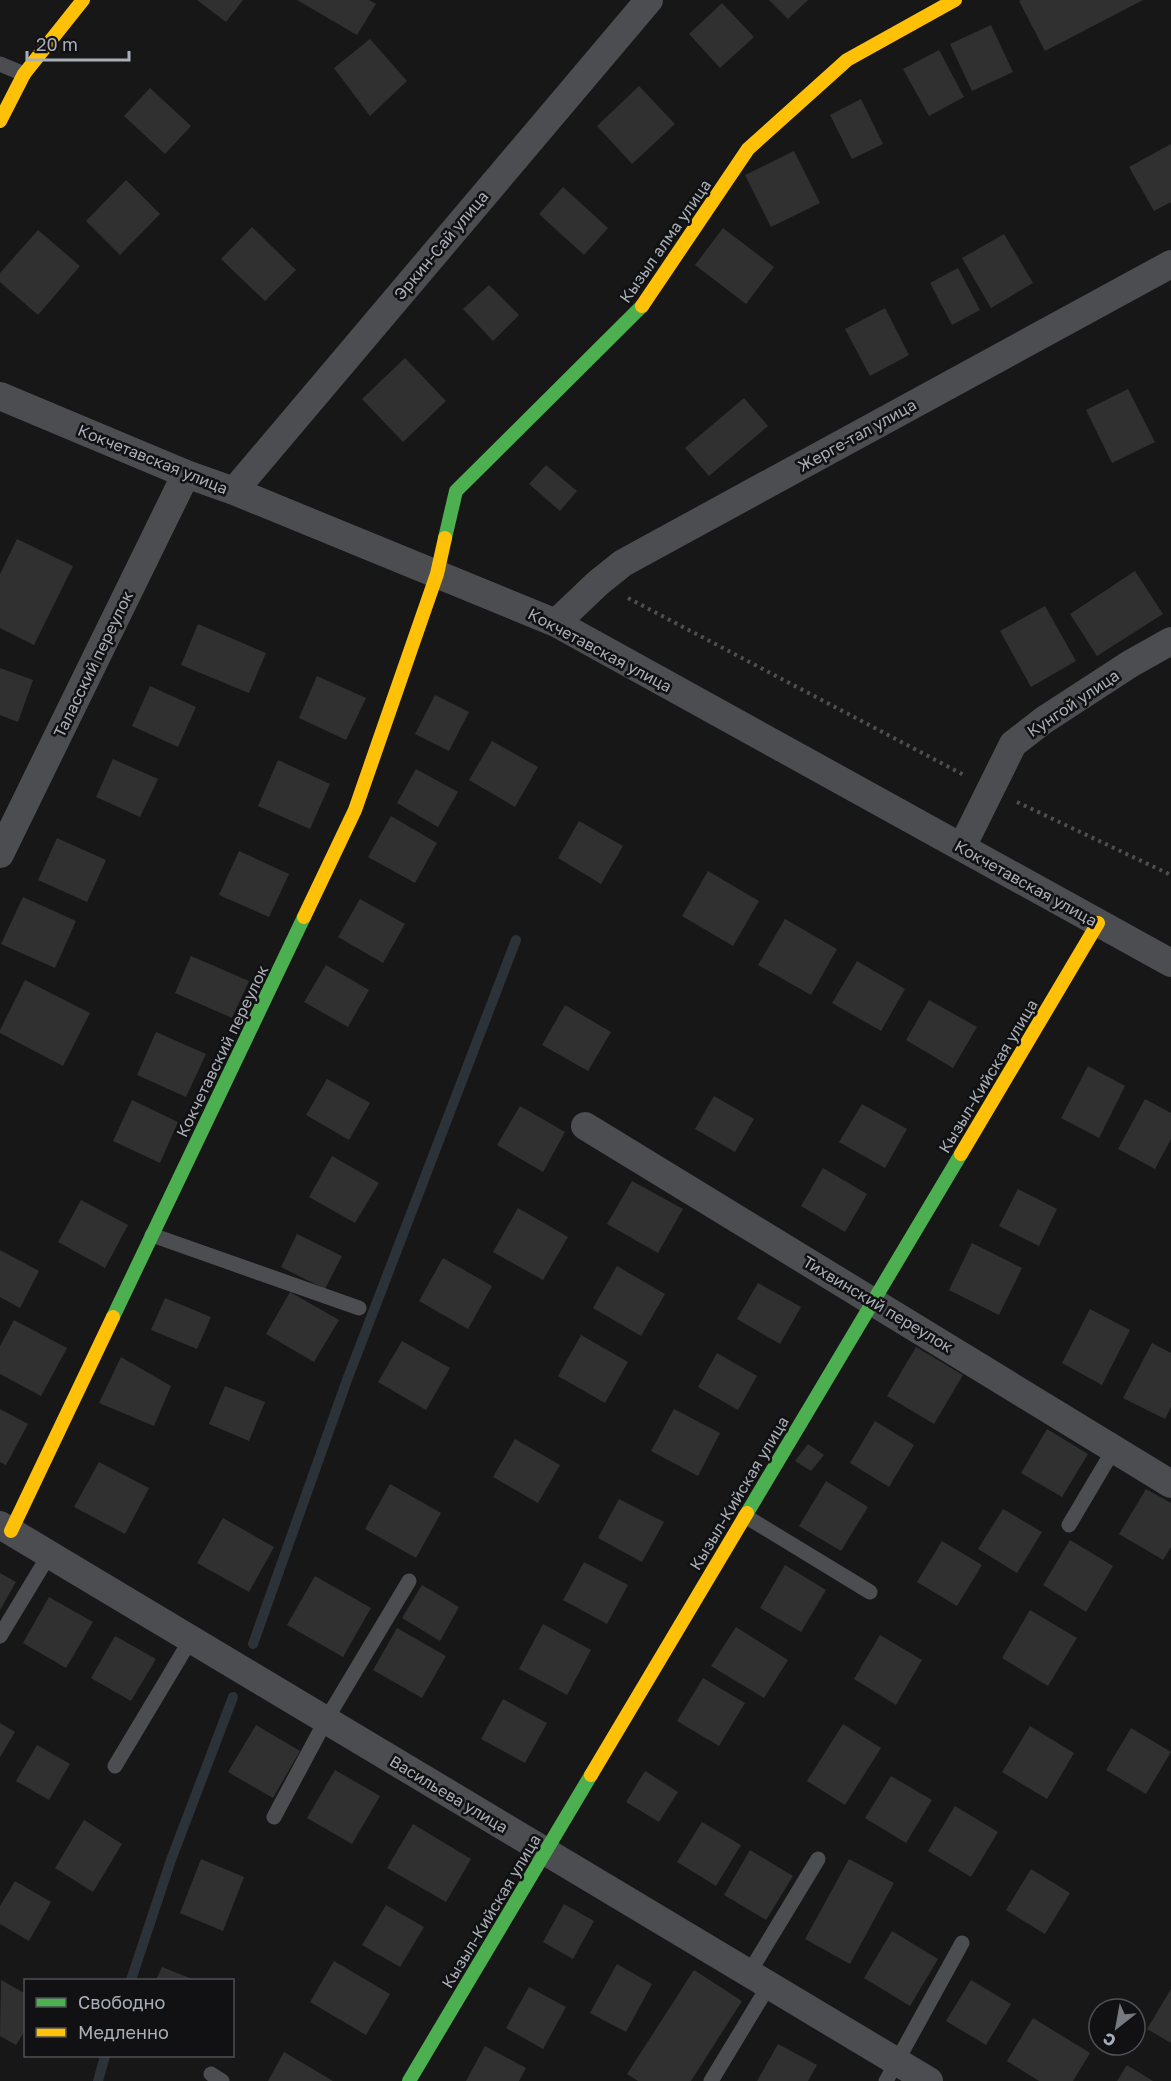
<svg xmlns="http://www.w3.org/2000/svg" width="1171" height="2081" viewBox="0 0 1171 2081" font-family="'Golos Text',sans-serif">
<style>
.lines{fill:none;stroke-linecap:round;stroke-linejoin:round}
.stream{stroke:#2b3338;stroke-width:10}
.building{fill:#303031}
.path{stroke:#4d4f51;stroke-width:4;stroke-dasharray:3 4.5;stroke-linecap:butt}
.lane{stroke:#4b4d50;stroke-width:15}
.street{stroke:#4b4d50;stroke-width:28}
.fast{stroke:#4caf50;stroke-width:14}
.slow{stroke:#ffc107;stroke-width:14}
.labels{text-anchor:middle;stroke-width:5;stroke-linejoin:round;paint-order:stroke}
.street-label{font-size:16px;fill:#a9afb7;stroke:#111113}
</style>
<rect width="100%" height="100%" fill="#171717"/>
<g class="lines">
<path class="stream" d="M253,1644L347,1380L516,940
M131,1980L171,1860L233,1697
M98,2081L105,2056"/>
</g>
<path class="building" d="M197,0H243L226,22Z
M297,0H369L376,4L357,35Z
M769,0H808L788,19Z
M1021,0H1143L1045,51L1019,1Z
M722,3L754,37L720,68L689,34Z
M991,25L1013,72L972,91L950,44Z
M370,39L407,81L370,116L334,68Z
M939,50L964,97L929,116L903,69Z
M639,86L675,124L632,164L597,126Z
M150,88L191,126L165,154L124,116Z
M861,99L883,144L852,159L830,115Z
M1171,144V202L1154,211L1129,167Z
M794,151L820,203L771,227L745,175Z
M126,180L160,214L120,255L86,221Z
M563,187L608,228L584,255L539,214Z
M252,227L296,270L265,301L221,259Z
M723,228L774,267L746,304L695,265Z
M38,230L80,266L38,315L0,282V273Z
M1004,234L1033,283L991,308L962,258Z
M958,268L980,310L952,325L930,283Z
M489,285L519,315L493,341L463,309Z
M885,308L909,355L870,376L845,329Z
M405,358L446,401L403,442L362,399Z
M1128,389L1155,442L1112,463L1086,410Z
M744,398L768,426L709,476L685,448Z
M546,465L577,491L560,511L529,484Z
M17,539L73,566L34,645L0,628V574Z
M1135,571L1163,614L1097,656L1070,614Z
M1045,606L1076,661L1031,687L1000,631Z
M198,624L266,653L249,693L181,665Z
M0,668L33,680L18,722L0,715Z
M317,676L366,698L346,740L299,718Z
M150,686L196,707L178,747L132,726Z
M435,695L469,712L449,751L415,734Z
M492,741L538,767L515,807L469,780Z
M113,759L158,779L140,817L96,797Z
M278,760L330,784L310,829L258,806Z
M416,769L458,792L438,827L397,803Z
M391,816L437,843L415,883L368,857Z
M579,821L623,846L601,884L558,858Z
M57,838L106,860L87,902L38,880Z
M239,851L289,874L269,917L219,895Z
M708,871L759,901L733,946L682,916Z
M23,897L76,921L55,968L1,944Z
M360,899L405,924L383,963L338,937Z
M785,919L837,949L811,995L758,965Z
M191,956L249,981L232,1018L175,993Z
M857,961L905,989L881,1031L832,1003Z
M326,965L369,990L348,1027L304,1002Z
M25,980L90,1013L63,1066L0,1033V1030Z
M929,1000L977,1027L953,1068L906,1040Z
M565,1005L611,1032L588,1071L542,1045Z
M156,1032L206,1054L186,1097L137,1075Z
M1088,1066L1125,1086L1099,1138L1061,1118Z
M327,1079L370,1103L349,1140L306,1115Z
M714,1096L754,1119L735,1152L695,1129Z
M1145,1099L1171,1113V1139L1155,1169L1118,1149Z
M132,1100L178,1122L160,1163L113,1141Z
M862,1104L907,1129L885,1168L839,1142Z
M520,1106L565,1132L543,1172L497,1145Z
M332,1156L379,1183L355,1223L309,1197Z
M823,1168L867,1194L845,1232L801,1206Z
M632,1181L683,1209L658,1253L607,1224Z
M1018,1189L1057,1209L1039,1246L999,1226Z
M81,1200L128,1225L105,1268L58,1242Z
M518,1208L568,1237L543,1280L493,1252Z
M297,1234L342,1256L325,1289L281,1267Z
M972,1243L1022,1268L999,1315L949,1290Z
M0,1250L39,1271L20,1308L0,1297Z
M443,1258L492,1286L468,1329L419,1301Z
M617,1266L665,1294L641,1336L593,1308Z
M758,1283L801,1307L780,1344L737,1319Z
M290,1292L339,1320L314,1362L266,1334Z
M165,1298L211,1317L197,1349L151,1330Z
M1090,1309L1130,1330L1102,1385L1062,1363Z
M14,1320L67,1348L41,1396L0,1374V1346Z
M581,1335L628,1362L605,1403L558,1376Z
M402,1341L450,1368L426,1410L378,1382Z
M1152,1343L1171,1353V1407L1165,1419L1123,1398Z
M916,1347L963,1375L934,1424L887,1396Z
M717,1353L757,1376L738,1410L698,1387Z
M121,1357L171,1386L154,1426L99,1403Z
M225,1386L265,1402L249,1441L209,1424Z
M0,1409L28,1424L6,1465L0,1462Z
M674,1409L720,1433L698,1476L651,1451Z
M875,1421L914,1445L889,1487L850,1463Z
M1047,1429L1088,1454L1062,1497L1021,1473Z
M515,1439L560,1465L538,1503L493,1477Z
M808,1444L824,1455L811,1471L795,1461Z
M99,1462L149,1488L125,1534L74,1507Z
M826,1481L868,1507L841,1551L799,1526Z
M390,1484L441,1513L416,1558L365,1529Z
M1146,1489L1171,1503V1547L1163,1560L1119,1534Z
M619,1499L664,1522L642,1562L598,1538Z
M1003,1509L1042,1532L1017,1573L978,1549Z
M223,1518L274,1547L249,1592L197,1563Z
M1070,1540L1113,1566L1086,1612L1043,1585Z
M942,1541L982,1565L957,1606L917,1582Z
M584,1562L628,1585L607,1624L563,1600Z
M785,1565L826,1590L801,1632L760,1608Z
M0,1573L16,1582L0,1610Z
M315,1576L371,1608L343,1657L287,1625Z
M422,1585L459,1607L440,1641L402,1618Z
M49,1597L93,1622L66,1668L23,1643Z
M1030,1610L1077,1638L1048,1686L1002,1658Z
M543,1624L591,1650L567,1695L519,1669Z
M736,1627L788,1660L764,1698L711,1666Z
M397,1628L446,1656L422,1698L373,1670Z
M880,1635L922,1660L896,1705L854,1679Z
M115,1636L156,1659L131,1701L91,1678Z
M703,1678L745,1703L719,1746L677,1721Z
M503,1699L547,1723L525,1763L481,1739Z
M0,1723L15,1732L0,1757Z
M843,1724L881,1748L845,1805L807,1781Z
M256,1725L300,1751L273,1798L228,1772Z
M1030,1726L1074,1753L1047,1799L1002,1772Z
M1131,1728L1171,1752L1146,1794L1106,1770Z
M37,1745L70,1764L49,1800L16,1781Z
M335,1770L380,1796L352,1844L307,1818Z
M645,1771L678,1792L659,1822L626,1802Z
M891,1776L932,1800L906,1843L865,1818Z
M955,1806L998,1832L971,1877L928,1851Z
M84,1820L122,1844L93,1892L55,1868Z
M702,1822L741,1845L716,1886L677,1862Z
M413,1824L471,1859L446,1902L387,1868Z
M750,1850L793,1876L766,1920L724,1895Z
M201,1859L244,1877L223,1931L180,1913Z
M849,1859L894,1883L850,1964L805,1939Z
M1031,1869L1070,1893L1045,1934L1006,1910Z
M15,1881L51,1902L29,1941L0,1924V1906Z
M564,1904L594,1921L573,1959L543,1942Z
M386,1905L424,1927L400,1967L362,1945Z
M892,1931L938,1959L910,2006L864,1978Z
M334,1961L390,1994L366,2035L310,2002Z
M617,1964L652,1984L626,2032L590,2013Z
M162,1967L195,1980H156Z
M694,1970L742,2001L691,2081H638L627,2074Z
M1,1980L26,1994V2029L16,2045L0,2036Z
M971,1980L1011,2004L986,2045L946,2021Z
M529,1987L566,2007L543,2049L506,2028Z
M1171,1989V2043L1147,2029Z
M1033,2018L1090,2053L1073,2081H1039L1007,2061Z
M778,2044L817,2065L808,2081H757Z
M485,2046L526,2068L519,2081H466Z
M284,2052L333,2081H268Z
M1127,2065L1153,2081H1117Z"/>
<g class="lines">
<path class="path" d="M628,598L964,775
M1017,802L1171,875"/>
<path class="lane" d="M0,64L24,74
M152,1235L359,1308
M745,1516L870,1592
M1069,1525L1114,1449
M0,1636L49,1555
M115,1766L191,1639
M274,1817L326,1720L409,1581
M749,1973L818,1859
M211,2074L222,2081
M711,2081L769,1985
M886,2081L962,1943"/>
<path class="street" d="M0,396L186,474L234,491L556,623L1171,963
M234,491L649,0
M556,623L598,583L623,563L1171,264
M962,847L1013,744L1044,720L1130,664L1171,641
M0,854L186,474
M585,1126L1171,1484
M0,1525L929,2081"/>
<path class="fast" d="M445,538L456,491L642,306
M113,1317L304,917
M747,1513L961,1154
M409,2081L591,1775"/>
<path class="slow" d="M0,121L24,74L83,0
M642,306L748,149L847,60L955,0
M304,917L355,810L437,574L445,538
M961,1154L1098,923
M11,1531L113,1317
M591,1775L747,1513"/>
</g>
<g class="labels">
<g class="street-label">
<text transform="translate(665 241) rotate(-55)" y="6">Кызыл алма улица</text>
<text transform="translate(441 245) rotate(-50)" y="6">Эркин-Сай улица</text>
<text transform="translate(857 435) rotate(-29)" y="6">Жерге-тал улица</text>
<text transform="translate(153 459) rotate(22)" y="6">Кокчетавская улица</text>
<text transform="translate(600 650) rotate(28)" y="6">Кокчетавская улица</text>
<text transform="translate(93 664) rotate(-64)" y="6">Таласский переулок</text>
<text transform="translate(1073 703) rotate(-34)" y="6">Кунгой улица</text>
<text transform="translate(1026 883) rotate(29)" y="6">Кокчетавская улица</text>
<text transform="translate(222 1051) rotate(-64)" y="6">Кокчетавский переулок</text>
<text transform="translate(988 1076) rotate(-59)" y="6">Кызыл-Кийская улица</text>
<text transform="translate(878 1304) rotate(31)" y="6">Тихвинский переулок</text>
<text transform="translate(739 1493) rotate(-59)" y="6">Кызыл-Кийская улица</text>
<text transform="translate(449 1794) rotate(31)" y="6">Васильева улица</text>
<text transform="translate(491 1911) rotate(-59)" y="6">Кызыл-Кийская улица</text>
</g>
</g>
<rect x="24" y="1979" width="210" height="78" fill="#111113" stroke="#4e5055" stroke-width="1.5"/>
<rect x="36" y="1998" width="30" height="9" fill="#4caf50" stroke="#4e5055" stroke-width="1.5"/>
<text x="78" y="2009" font-size="18" fill="#a9afb7">Свободно</text>
<rect x="36" y="2028" width="30" height="9" fill="#ffc107" stroke="#4e5055" stroke-width="1.5"/>
<text x="78" y="2039" font-size="18" fill="#a9afb7">Медленно</text>
<g transform="translate(1117 2027) rotate(211)"><circle r="28" fill="#111113" stroke="#4e5055" stroke-width="1.5"/>
<path d="M0-4.5L10 22L0 15L-10 22Z" fill="#767a7f"/>
<text y="-9" font-size="16" font-weight="bold" text-anchor="middle" fill="#a9afb7">С</text>
</g>
<path d="M27 51v9h102v-9" fill="none" stroke="#a9afb7" stroke-width="3"/>
<text x="36" y="51" font-size="18" fill="#a9afb7" stroke="#111113" stroke-width="4.5" paint-order="stroke">20 m</text>
</svg>
